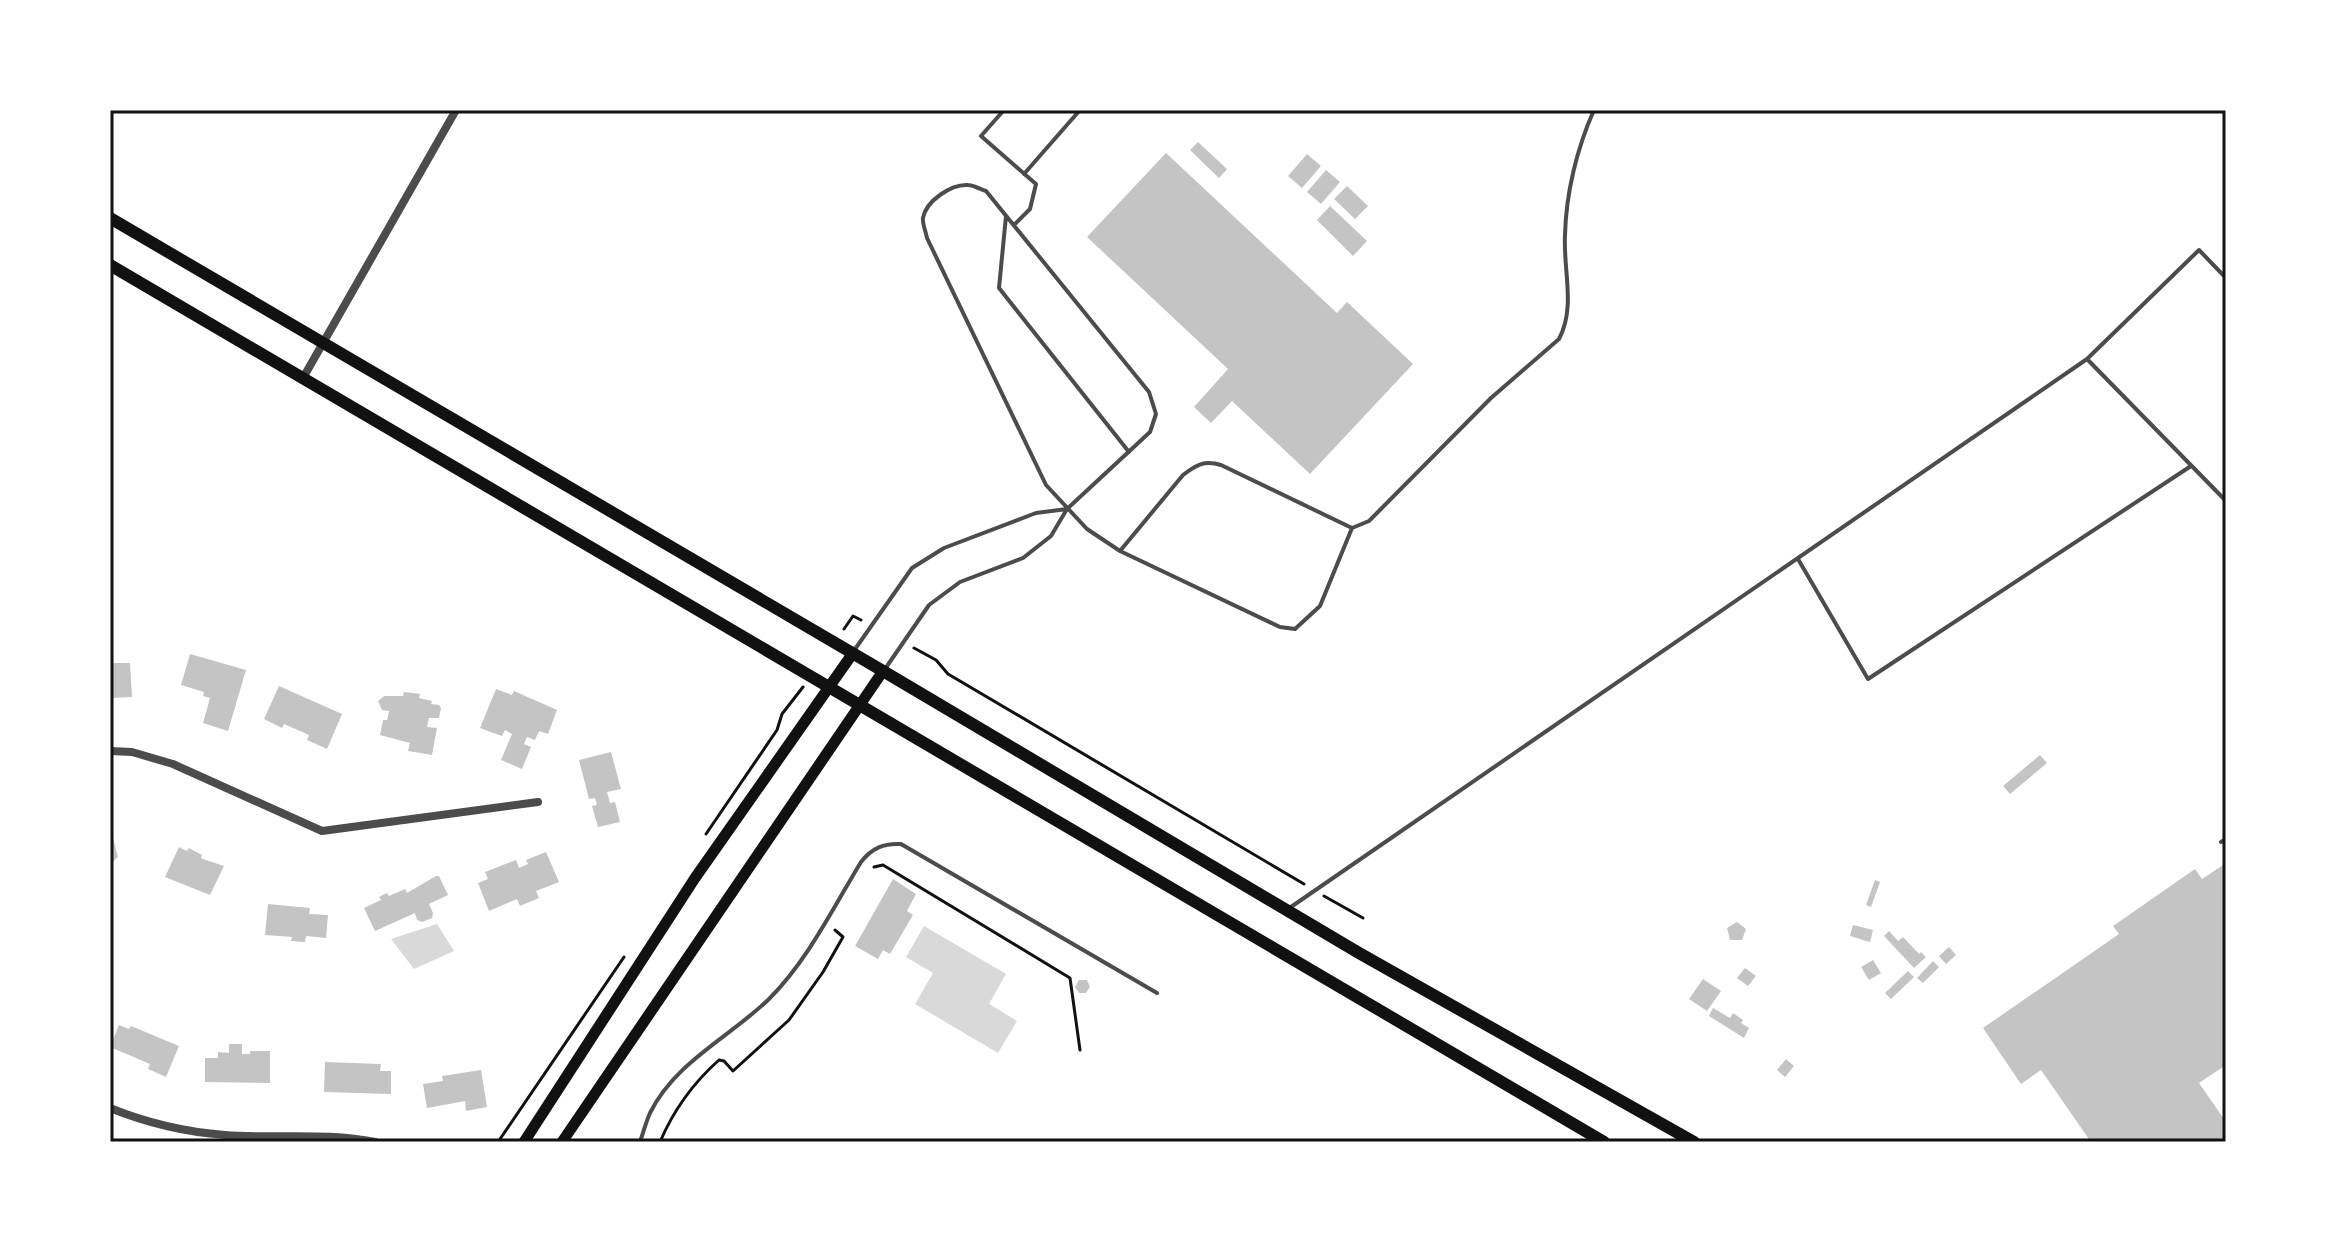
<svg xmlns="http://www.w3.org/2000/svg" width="2336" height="1252" viewBox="0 0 2336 1252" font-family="'IBM Plex Sans',sans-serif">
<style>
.water{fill:#d9d9d9}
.building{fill:#c4c4c4}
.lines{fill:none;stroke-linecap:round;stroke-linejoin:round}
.path{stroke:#111;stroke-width:3}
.service{stroke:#4c4c4c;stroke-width:4}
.minor{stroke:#4c4c4c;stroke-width:8}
.secondary{stroke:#111;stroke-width:11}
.primary{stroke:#111;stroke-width:12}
.neatline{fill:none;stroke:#111;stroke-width:3}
</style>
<rect width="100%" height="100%" fill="#fff"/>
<path class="water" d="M437,924L454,951L414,969L391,939Z
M924,926L1006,974L989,1004L1017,1021L998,1053L915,1004L933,973L906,957Z"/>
<path class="building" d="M1198,142L1227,169L1219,178L1190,150Z
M1166,153L1337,313L1347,302L1413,364L1310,474L1232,401L1211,423L1194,407L1228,369L1087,237Z
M1307,154L1321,166L1302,188L1288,176Z
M1326,170L1340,182L1321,204L1307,192Z
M1347,186L1368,206L1355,219L1334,199Z
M1330,206L1367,241L1353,256L1317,220Z
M190,654L246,670L228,731L203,723L210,698L203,696L204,692L181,685Z
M110,663H130L132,697L110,698Z
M279,686L342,714L327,749L307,740L309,735L284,724L282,728L264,719Z
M496,689L512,695L514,691L557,710L548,734L539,731L535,740L527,737L524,744L531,747L522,769L501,760L512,734L505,730L502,736L480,728Z
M404,692L420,694L419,698L432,701L431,704L439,705L441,708L439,718H429L427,727L437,728L432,755L408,751L410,743L380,735L383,720H387L389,711L382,710L378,701L384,696H403Z
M611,752L621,789L607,792L610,803L615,802L620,822L598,827L592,806L597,805L595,798L589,799L579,760Z
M2040,755L2047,763L2010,794L2003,786Z
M110,826L118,857L110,864Z
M179,847L187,851L189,848L202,855L201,858L203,859L224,866L210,895L165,877Z
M546,852L559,882L536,891L539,898L520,906L517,899L489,911L478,883L488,879L485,872L516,860L519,868L528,864L526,860Z
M2226,863V1065L2199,1083L2226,1122V1142H2091L2041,1070L2021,1084L1983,1028L2119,934L2113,926L2195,869L2202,879Z
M436,876H439L448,895L429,904L433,913L432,918L422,922L417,920L415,913L375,931L364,908L381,900L379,897L387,893L389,896L405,889L407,893Z
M893,879L916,894L907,911L913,915L890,954L883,950L878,959L855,946Z
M1875,880L1880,882L1871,907L1866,905Z
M268,904L310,908L309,914L328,915L326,938L306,936L305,942L291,941L292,937L265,935Z
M1737,922L1746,929L1742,940H1730L1727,928Z
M1853,925L1873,930L1870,942L1850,936Z
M1889,931L1898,941L1903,937L1919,954L1921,952L1926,957L1914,968L1884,936Z
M1949,947L1956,955L1946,964L1939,956Z
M1873,960L1881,973L1869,980L1861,967Z
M1933,961L1939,967L1923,983L1917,978Z
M1745,968L1756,976L1748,986L1737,978Z
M1908,971L1914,977L1891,999L1885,993Z
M1703,979L1721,991L1707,1011L1689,999Z
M1079,980H1087L1090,987L1086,993H1079L1075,987Z
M1713,1008L1730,1018L1733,1013L1743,1020L1741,1023L1749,1028L1744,1038L1709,1016Z
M119,1025L129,1029L131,1026L179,1046L166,1077L148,1069L150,1064L110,1047Z
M229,1044H242V1054H250V1051H270V1083L205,1082V1058H218V1052L229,1053Z
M1786,1059L1794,1066L1785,1077L1777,1070Z
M325,1062L381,1064L380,1071H391V1094L324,1092Z
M481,1070L487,1107L466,1111L465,1101L427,1108L423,1084L443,1081L442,1076Z"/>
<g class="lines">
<path class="path" d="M844,629L853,616L861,620
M914,648L936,660L948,674L1304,884
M706,834L777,730L782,714L803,687
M874,867L883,865L1070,978L1080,1050
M1324,896L1363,918
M498,1142L624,957
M660,1142C674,1109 692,1084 719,1060L724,1061L733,1071L789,1020L823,972L843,937L835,930"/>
<path class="service" d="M1004,110L981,136L1036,184L1030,209L1014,225
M1024,174L1080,110
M1006,216L999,288L1129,452
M2226,278L2199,250L2087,359L2226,501
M1120,551L1183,475C1196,465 1204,460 1221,465L1352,528
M1798,559L1868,679L2191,466
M853,652L912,568L944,548L1036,513L1067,509
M885,669L929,605L960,582L1023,558L1051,536L1067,509L1150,432L1156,414L1149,392L986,191C980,189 973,185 968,185C951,184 926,201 923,218C922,223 926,232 927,238L1046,485L1087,529L1120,551L1280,627L1295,629L1320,606L1352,528L1369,521L1491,398L1559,339C1576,307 1563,270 1565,235C1566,193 1577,148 1594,110
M2221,842L2226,839
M1288,909L2087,359
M640,1142C643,1133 646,1122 650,1113C675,1062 730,1037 769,999C808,960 833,908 861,862C872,848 884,843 901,844L1157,993"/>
<path class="minor" d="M303,378L456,110
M110,751L132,752L173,764L322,831L538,802
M110,1108C147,1123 185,1132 225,1135C275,1139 326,1132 375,1142"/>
<path class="secondary" d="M524,1142L695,878L853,653
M562,1142L883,671"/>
<path class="primary" d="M110,218L883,671L1359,953L1694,1142
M110,265L1604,1142"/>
</g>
<rect width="2336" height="1252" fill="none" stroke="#ffffff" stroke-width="224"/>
<rect x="112" y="112" width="2112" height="1028" class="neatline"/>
</svg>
